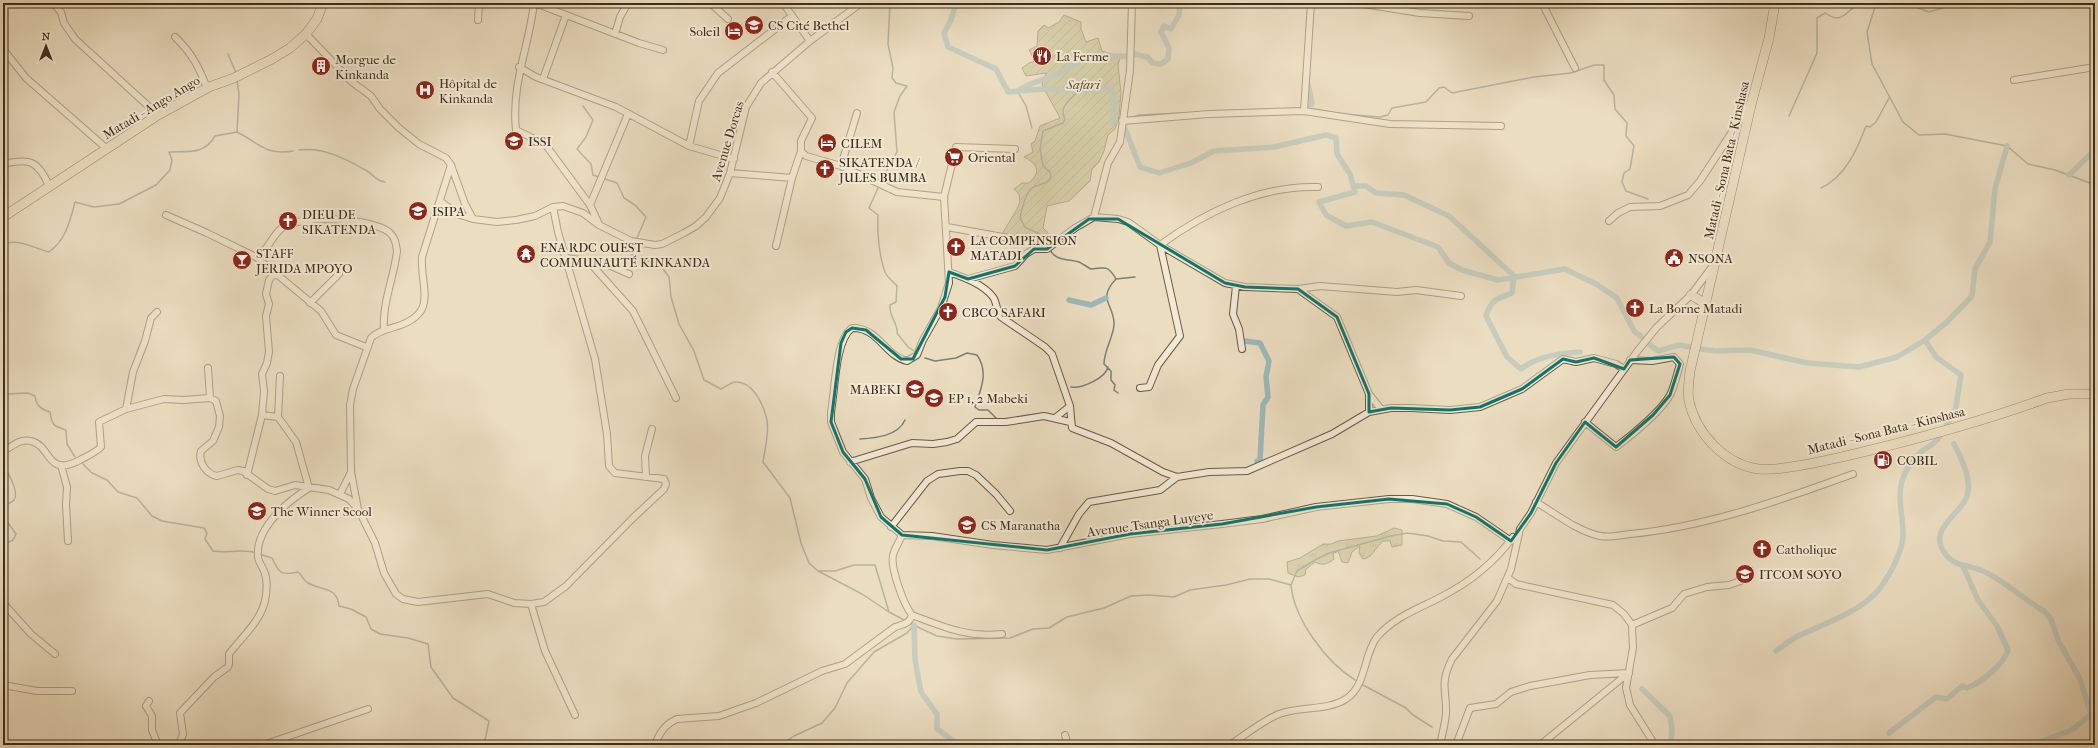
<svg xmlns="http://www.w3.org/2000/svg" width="2098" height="748" viewBox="0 0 2098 748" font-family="'IM FELL French Canon',serif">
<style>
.grass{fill:url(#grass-tufts);stroke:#7e7652}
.garden{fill:url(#garden-furrows);stroke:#7e7652}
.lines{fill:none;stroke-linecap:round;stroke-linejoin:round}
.stream{stroke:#77827a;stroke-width:1.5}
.canal{stroke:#9cbabc;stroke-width:5.5}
.minor-casing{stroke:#6a5a41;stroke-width:8}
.highway-casing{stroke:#3f2e17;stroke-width:10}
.minor{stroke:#f2e9d6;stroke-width:6}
.highway{stroke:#ebddc0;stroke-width:9}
.marked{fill:none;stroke:#0f766e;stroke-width:3;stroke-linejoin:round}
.labels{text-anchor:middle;stroke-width:4;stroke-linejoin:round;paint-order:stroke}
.poi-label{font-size:13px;fill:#3f2e17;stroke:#f2e9d6;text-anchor:start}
.park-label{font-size:13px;font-style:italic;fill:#584b2f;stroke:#f2e9d6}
.street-label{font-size:13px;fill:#3f2e17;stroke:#f2e9d6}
</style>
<defs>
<pattern id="grass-tufts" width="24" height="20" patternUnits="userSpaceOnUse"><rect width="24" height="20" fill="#bdbf8e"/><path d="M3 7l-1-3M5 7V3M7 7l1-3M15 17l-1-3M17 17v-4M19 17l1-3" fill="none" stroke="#9b9c73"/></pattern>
<pattern id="garden-furrows" width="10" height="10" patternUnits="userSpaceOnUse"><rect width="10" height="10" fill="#bdbf8e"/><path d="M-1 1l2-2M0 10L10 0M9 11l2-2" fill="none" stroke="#9b9c73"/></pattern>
</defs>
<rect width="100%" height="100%" fill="#ebddc0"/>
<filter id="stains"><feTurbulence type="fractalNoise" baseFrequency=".005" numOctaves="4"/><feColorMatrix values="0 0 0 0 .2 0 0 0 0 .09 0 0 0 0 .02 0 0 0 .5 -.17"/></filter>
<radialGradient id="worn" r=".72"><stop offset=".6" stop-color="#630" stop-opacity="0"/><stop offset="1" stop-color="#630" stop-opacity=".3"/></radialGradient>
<path class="grass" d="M1394,528L1402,530V545L1392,547L1390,541H1383C1376,547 1371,559 1363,559L1359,553L1360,546L1352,552L1348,563L1342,562L1338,551L1333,554L1334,559C1328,564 1322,566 1315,562L1306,569L1305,575L1298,577L1288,573L1287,562L1300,558L1323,544H1331L1338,541L1377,536Z"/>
<path class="garden" d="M1064,15L1081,22V29L1086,42L1098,38L1102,51L1115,55L1121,54L1118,65L1121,93L1119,116L1115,129L1108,135L1104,151L1099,162L1092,169L1090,181L1069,201L1047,206L1043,228L1049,234C1034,242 1018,238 1002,234L1017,209L1020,202L1019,194L1014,189L1022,183H1029C1042,171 1037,164 1024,157L1033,152L1031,144L1035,141L1040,126L1060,118L1042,85L1046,73L1026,76L1022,68L1029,63L1035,61L1029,50L1037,46L1038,31L1044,25L1048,28L1059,22Z"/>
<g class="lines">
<path class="stream" d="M1888,3L1875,7L1867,32L1872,64L1903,122L1919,135L1945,134L2007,146L2028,164L2055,170L2095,185
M1904,3L1929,12L1959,3
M228,54L236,73
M1018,92L1026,106L1032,128
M583,106L593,120L586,137L577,149L591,164L593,175L599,177
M1306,108L1331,112
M1222,111L1302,108
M1341,114L1380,117L1388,115L1392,108L1426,102L1439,88L1444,87L1452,93L1534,77L1571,73L1594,65H1604V80L1614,95L1615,109L1627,123L1626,136L1634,146L1630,169L1624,173L1622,182L1626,191L1648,199
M1789,116L1817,53V18L1825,13C1843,25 1844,12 1859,4L1868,7L1872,4L1879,5
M1130,118L1139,115L1182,113
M237,132C259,143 266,156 293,151
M299,150C324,147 346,159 367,171C374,175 376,181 385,182
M602,178L617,183L624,198L635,205L646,217L637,238
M882,179L897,152L894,112L900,96L907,86L896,83L892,78L893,68L888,44L890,3
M878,188L869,208L878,215C877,230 879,259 886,274C888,278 894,282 897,286L896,302L890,305C889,318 898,322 897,333L908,347L917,353
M1821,188C1845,177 1857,150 1866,126L1870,127L1876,122L1889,98
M1050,243V239L1025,227L1020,218C1022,208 1025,194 1032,188C1039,183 1046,186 1051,177L1050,172L1043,166L1040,149L1043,131L1063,123L1065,119C1058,106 1071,101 1078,90
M3,244C19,238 33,248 49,252C66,240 70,221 75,202L94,207L119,204L156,185L170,170L172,160L169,152C189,151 204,155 215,136L237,132L239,94L237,80
M635,247L632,255L661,266L669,277L671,297L679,324L694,351L704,380L721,389C725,387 730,383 735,382C752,381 762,402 766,416C770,430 765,448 763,462L790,498L801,543L809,563L818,571H835L854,565H875L889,612L906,621
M1050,249C1054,261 1069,259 1079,262C1083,264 1087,267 1091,269C1105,268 1107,264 1116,279L1135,277
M1116,279C1096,300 1115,305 1114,325C1113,338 1104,350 1104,364L1111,371V380L1115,385L1114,390L1118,393
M2095,306L2091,316L2095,322
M925,358L935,361L956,358L967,353L977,355C989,372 981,389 975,407L979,410H988L998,420
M3,387L7,394L28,393L35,396C36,406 41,409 50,412C52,425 53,426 66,430L67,444L75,457
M1071,387C1081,389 1106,378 1108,367
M860,439C876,438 898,436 905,420
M3,464C7,471 20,492 14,500C12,503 6,504 3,507
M83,464L92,473L107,480L118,492L137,498L152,516L162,521L204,528L207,533L205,539L213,551C227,554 241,548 256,553
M3,516L16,534L13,540L3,545
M259,554L272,558C279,573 281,576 298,572C302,575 304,581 308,583C322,591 337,586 339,606L351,609L366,617L371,629L380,634L408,638L428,644L431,667L453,698L489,721L484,745
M818,571L862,594L889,612
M1291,585C1294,619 1326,662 1355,680
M909,623L937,636L957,639L1010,638L1033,629L1049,628L1067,617L1104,608L1131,596L1149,595L1174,597L1190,590L1226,585L1250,579H1269L1291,585L1297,571L1315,560L1329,553L1391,536L1407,533L1428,536L1443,541L1461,542L1480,559
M1363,685L1406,708L1413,715L1432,727
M781,745L794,736L822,723L835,708L847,683L874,652L907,633L914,625"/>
<path class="canal" d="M956,3L951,20L944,33L948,47L996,69L1008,92L1045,89L1084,91L1111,88L1114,106L1113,122L1122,121L1140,167L1159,173L1191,163L1214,151L1274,147L1326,135L1336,138L1337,154L1350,174L1355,192L1319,202L1326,215L1346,226L1372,222L1409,236L1438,247L1449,263L1462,270L1498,280L1565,269L1596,284L1617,298L1634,331L1642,337
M1135,54L1147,57L1153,63L1161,64L1168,59L1169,48L1161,32L1164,26L1171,29L1179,15L1180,3
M1018,91C1030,82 1043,81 1057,74C1071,68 1083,57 1099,55C1109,54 1117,58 1126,56
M1303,108L1312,104L1308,84
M2069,175L2095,150
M1353,186H1366L1376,193L1404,195L1449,216L1514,276L1512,293C1497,299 1491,299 1486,316L1507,357L1521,369C1536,357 1561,353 1580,352
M1069,300L1091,305L1106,298
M1925,340L1936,357L1961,375L1955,412L1947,424
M1245,341L1260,343L1269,361L1266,377L1268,397L1263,405L1260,460L1257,461
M1649,344L1658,351L1679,345L1691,347
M1701,349L1716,351L1750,350L1807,363L1859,367L1897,357L1925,340L1947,322L1972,296L1975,269L1990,242L1995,189L2007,146
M1954,444C1961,457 1972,481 1967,496C1962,514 1924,530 1947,556C1956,567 1971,565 1983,571C2005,581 2023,599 2044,611L2051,619L2058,640L2080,679L2091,714L2095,718
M914,625L915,660L921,692L937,714V729L959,745
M1776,651C1782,647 1789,641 1796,637C1821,625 1862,612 1880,588C1890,575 1904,549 1903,533C1903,516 1897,498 1902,481C1906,469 1912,459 1922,451C1929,446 1935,444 1940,436
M1642,689L1670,716L1672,730L1671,742L1674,745
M1889,733L1936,697L1947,699L1962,686L1967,688C1982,682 2003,665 2008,650L1997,626L1978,600L1963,566
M2031,745L2072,730L2090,715"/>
<g class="minor-casing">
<path id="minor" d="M53,3L61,12L64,23L75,39L158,115
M534,3C529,47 511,84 516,130L545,144L590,205L599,224
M535,3L639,43L663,50
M710,3L728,19
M783,3L810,41
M1357,3L1420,13L1469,16
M1542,3L1575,68
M478,20L479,3
M306,34L352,82L371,96L380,109L399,128L419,144L446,158L451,165L465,204L473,219L497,222L516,220L535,216L553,207L563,206L583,213L599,225L631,241L655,245L662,244L684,233L696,226L706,217L720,198L730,173L746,107L761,83L810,41L861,3
M615,34L620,17L628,3
M175,37C191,52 199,67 207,88
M3,49L26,78L106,148
M519,67L536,77L616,107L689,146L734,159
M543,79L566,15
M2014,80L2095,67
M1304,111L1311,3
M1122,121L1209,114L1304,111L1390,124L1501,126
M689,146L699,101L718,73L792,16
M801,151L806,156L841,166L897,192L944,197
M3,164C29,158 38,160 49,186
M841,166L857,113
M730,173L792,178L801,151V141L812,118L772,72
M1318,187C1261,185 1205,212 1160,245L1225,283L1245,287L1298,289L1337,317L1369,394L1381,409
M944,197L949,283L941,308L923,340L917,355L907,361C885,356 878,327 852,328C835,340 835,391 831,412V422L843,452L865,479L871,498L881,517L902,535L932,536L993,545L1047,550L1130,534L1222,524L1262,519L1316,507L1389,499H1412L1447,504L1476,517L1511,541
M944,197L956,147L1015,149
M440,201L457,214L473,219
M590,205L628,114
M166,215L207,233L256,257L321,311L336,335L366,347
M1094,217L1118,219L1128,222L1160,245L1180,336L1158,365L1149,387L1140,388
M1609,221L1618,213L1630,207L1660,206L1688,195L1700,181L1749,106
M947,227L1014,239
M776,246L792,178
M256,257C268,252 271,236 282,228C302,214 370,218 389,232C395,237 396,244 397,251C394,278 382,302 384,330
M567,258L587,261L591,264L633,311L676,398
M587,261L602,262L629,274
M949,272C963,277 983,284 993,297C997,302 996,311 1001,317L1045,347L1052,354L1070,406L1072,428L1111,443L1163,472L1177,477L1209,472L1247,471L1332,434L1369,412L1391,408H1411L1450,410L1480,407L1522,389L1563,359L1576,362L1594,358L1616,364L1624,369
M968,279L1015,266L1026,254L1034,249H1047L1075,228L1094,217L1108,163L1120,142L1130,70L1132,3
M1236,286L1233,314L1239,329L1242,349
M1298,289L1320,286L1397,292L1416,290L1461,296
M310,303L339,274
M208,368L210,398
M126,409L133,372L145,341L151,318L157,312
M1369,412V394
M278,417L280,376
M1055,418L1070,406
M1585,422L1616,447C1631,436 1663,410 1671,393C1675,384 1677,374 1680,364L1674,357L1652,361L1630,360
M3,451C12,447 20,438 31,441C52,446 46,478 80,460C87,456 95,453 101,447L99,422L126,409L164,399L183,400L210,398L216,401L220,416L219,427L213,441L201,451C198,462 206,474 217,476L238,470L243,471L268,489L275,491L295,485L329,490L349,499L358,509L375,543L384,573L396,594L403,599L418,602L488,594L514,603L531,604L544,602L566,586L633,518L664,489L666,484L664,479L615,473L609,466L607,434L595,359L558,232L553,207
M850,462L912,443L933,444L947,442L957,439L976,422H1006L1044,416L1070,422
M61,465L67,487L66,505L68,541
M247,475L262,415L264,391L262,374L267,363L269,352L266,316L269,304L266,294L269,280L275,273
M646,477L645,456L652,429
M340,494L351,472
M1536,502C1556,514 1577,531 1600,536C1609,538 1621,535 1630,534C1706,527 1781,500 1853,474
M358,509L351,472L350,405L353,389L371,338C378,331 388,329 398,326C439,312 420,288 422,257L451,165
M891,527L927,481L938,474L960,471H968L976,475L996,494L1010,511
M1060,548L1079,514L1089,502L1160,490L1177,477
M1508,578L1516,584L1613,605L1624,614L1632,625L1633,648L1626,688L1628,696L1630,705L1655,745
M3,603L31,634L55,654
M531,604L545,651L575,715
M912,615C944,627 968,638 1002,634
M1632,625L1672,608L1684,594L1707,587L1729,585L1743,580
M3,685L37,691H72
M149,701L146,706L152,716V730L158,745
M1065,735L1068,745
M179,745L183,734L180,713L214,677L228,667L229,664V654C241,638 260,622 265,601C267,591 268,580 264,571C262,566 258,561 258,557C255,528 288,501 309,488L296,442L278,417L262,415
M263,745L368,709
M655,745C659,733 665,724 677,719L719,716L756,703L822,671L845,664L895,627C904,624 909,624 912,615C904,605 888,564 894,552C896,546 900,541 902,535
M1230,745C1245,735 1262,721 1279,714C1300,706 1327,711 1346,699C1367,685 1363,655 1377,637C1394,617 1418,609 1441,597C1468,583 1495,562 1513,537
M1440,745C1442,735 1445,724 1446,714C1447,690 1439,685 1452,659L1497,601L1511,569L1520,529L1531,513L1556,463L1639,349L1657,327L1691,295L1712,267
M1456,745L1470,708L1496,704L1511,692L1530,686L1590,675L1629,673
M1540,745L1626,675"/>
</g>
<g class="highway-casing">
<path id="highway" d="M1775,3L1769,38L1752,101L1690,371C1689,381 1687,392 1689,401C1696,433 1725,465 1759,469C1782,471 1823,461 1846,456C1914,440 1981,422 2047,398L2069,394H2095
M3,217L158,115L209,87L234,78L272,59L290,48L306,34L317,19L323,3
M1691,295L1706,304"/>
</g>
<use href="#minor" class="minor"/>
<use href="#highway" class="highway"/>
</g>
<path d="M0 0H2098V748H0ZM1089,219H1118L1225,283L1245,287L1298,289L1337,317L1369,394V412L1391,408L1450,410L1480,407L1522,389L1563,359L1576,362L1594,358L1624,369L1630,360L1674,357L1680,364L1670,395L1653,415L1616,447L1585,422L1556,463L1531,513L1511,541L1476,517L1447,504L1389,499L1316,507L1222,524L1130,534L1047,550L902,535L881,517L865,479L843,452L831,422L841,343L846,332L852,328L866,330L901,359H913L945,297L949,272L968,279L1015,266L1034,249H1047Z" fill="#ebddc0" fill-opacity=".55" fill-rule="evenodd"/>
<path class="marked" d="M1089,219H1118L1225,283L1245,287L1298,289L1337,317L1369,394V412L1391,408L1450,410L1480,407L1522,389L1563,359L1576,362L1594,358L1624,369L1630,360L1674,357L1680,364L1670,395L1653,415L1616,447L1585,422L1556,463L1531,513L1511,541L1476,517L1447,504L1389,499L1316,507L1222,524L1130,534L1047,550L902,535L881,517L865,479L843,452L831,422L841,343L846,332L852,328L866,330L901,359H913L945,297L949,272L968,279L1015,266L1034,249H1047Z"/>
<defs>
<g id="school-disc" transform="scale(1)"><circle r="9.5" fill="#8f2418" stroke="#f2e9d6"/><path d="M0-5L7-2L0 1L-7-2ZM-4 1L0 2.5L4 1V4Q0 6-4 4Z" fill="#fff"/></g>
<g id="hotel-disc" transform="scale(1)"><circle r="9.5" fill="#8f2418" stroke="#f2e9d6"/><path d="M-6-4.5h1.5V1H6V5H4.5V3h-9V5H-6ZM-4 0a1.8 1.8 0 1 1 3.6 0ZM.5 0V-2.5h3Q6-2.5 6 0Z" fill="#fff"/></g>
<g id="restaurant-disc" transform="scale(1)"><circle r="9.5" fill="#8f2418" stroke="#f2e9d6"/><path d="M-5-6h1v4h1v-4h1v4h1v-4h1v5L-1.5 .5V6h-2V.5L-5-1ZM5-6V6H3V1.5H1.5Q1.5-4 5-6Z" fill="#fff"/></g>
<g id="building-disc" transform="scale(1)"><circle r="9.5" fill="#8f2418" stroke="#f2e9d6"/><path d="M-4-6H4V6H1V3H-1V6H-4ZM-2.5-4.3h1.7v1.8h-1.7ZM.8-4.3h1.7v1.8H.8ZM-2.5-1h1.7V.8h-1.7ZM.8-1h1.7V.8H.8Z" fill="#fff"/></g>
<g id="hospital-disc" transform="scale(1)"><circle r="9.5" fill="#8f2418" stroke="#f2e9d6"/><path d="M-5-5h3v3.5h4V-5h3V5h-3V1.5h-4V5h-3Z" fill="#fff"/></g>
<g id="university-disc" transform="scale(1)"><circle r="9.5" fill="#8f2418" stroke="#f2e9d6"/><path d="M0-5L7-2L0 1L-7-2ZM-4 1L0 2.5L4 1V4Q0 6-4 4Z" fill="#fff"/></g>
<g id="supermarket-disc" transform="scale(1)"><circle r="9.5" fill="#8f2418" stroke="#f2e9d6"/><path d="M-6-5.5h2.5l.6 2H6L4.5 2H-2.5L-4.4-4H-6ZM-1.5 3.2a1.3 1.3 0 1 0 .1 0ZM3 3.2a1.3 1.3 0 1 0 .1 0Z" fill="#fff"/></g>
<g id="church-disc" transform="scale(1)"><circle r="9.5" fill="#8f2418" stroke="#f2e9d6"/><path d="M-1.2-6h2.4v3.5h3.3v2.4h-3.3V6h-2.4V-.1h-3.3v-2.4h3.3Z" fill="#fff"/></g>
<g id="temple-disc" transform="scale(1)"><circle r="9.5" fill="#8f2418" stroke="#f2e9d6"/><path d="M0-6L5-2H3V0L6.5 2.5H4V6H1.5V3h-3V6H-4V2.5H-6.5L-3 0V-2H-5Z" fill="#fff"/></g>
<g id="civic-disc" transform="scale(1)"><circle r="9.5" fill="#8f2418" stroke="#f2e9d6"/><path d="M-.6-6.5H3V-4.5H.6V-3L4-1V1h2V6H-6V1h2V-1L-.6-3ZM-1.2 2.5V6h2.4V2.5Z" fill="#fff"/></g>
<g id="bar-disc" transform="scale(1)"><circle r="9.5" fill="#8f2418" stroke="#f2e9d6"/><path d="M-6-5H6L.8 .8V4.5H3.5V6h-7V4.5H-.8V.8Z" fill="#fff"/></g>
<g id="fuel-disc" transform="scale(1)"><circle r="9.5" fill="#8f2418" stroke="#f2e9d6"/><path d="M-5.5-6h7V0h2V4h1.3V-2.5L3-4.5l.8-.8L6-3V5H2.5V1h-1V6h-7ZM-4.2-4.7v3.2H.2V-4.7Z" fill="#fff"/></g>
</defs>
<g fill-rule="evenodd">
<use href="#school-disc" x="754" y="25"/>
<use href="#hotel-disc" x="734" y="31"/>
<use href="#restaurant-disc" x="1042" y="56"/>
<use href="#building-disc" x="321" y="66"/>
<use href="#hospital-disc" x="425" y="90"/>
<use href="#university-disc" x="514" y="141"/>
<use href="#hotel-disc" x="827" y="143"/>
<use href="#supermarket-disc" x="954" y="157"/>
<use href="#church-disc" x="825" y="169"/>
<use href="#university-disc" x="418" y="211"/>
<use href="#church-disc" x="288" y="221"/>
<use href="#church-disc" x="956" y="247"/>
<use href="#temple-disc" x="526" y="254"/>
<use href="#civic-disc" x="1674" y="258"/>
<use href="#bar-disc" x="242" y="260"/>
<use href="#church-disc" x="1635" y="308"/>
<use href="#church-disc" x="948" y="312"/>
<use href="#school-disc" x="915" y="389"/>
<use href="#school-disc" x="934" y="398"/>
<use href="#fuel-disc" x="1883" y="460"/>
<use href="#school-disc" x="257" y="511"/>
<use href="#school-disc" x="967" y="525"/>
<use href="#church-disc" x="1762" y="549"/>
<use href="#school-disc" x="1745" y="574"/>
</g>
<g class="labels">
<g class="poi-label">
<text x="768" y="30">CS Cité Bethel</text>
<text x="720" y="36" text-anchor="end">Soleil</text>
<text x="1056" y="61">La Ferme</text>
<text x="335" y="64">Morgue de<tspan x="335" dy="15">Kinkanda</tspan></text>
<text x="439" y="88">Hôpital de<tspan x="439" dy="15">Kinkanda</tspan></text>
<text x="528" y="146">ISSI</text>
<text x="841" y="148">CILEM</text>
<text x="968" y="162">Oriental</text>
<text x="839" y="167">SIKATENDA /<tspan x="839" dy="15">JULES BUMBA</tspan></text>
<text x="432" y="216">ISIPA</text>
<text x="302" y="219">DIEU DE<tspan x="302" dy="15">SIKATENDA</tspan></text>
<text x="970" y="245">LA COMPENSION<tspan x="970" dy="15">MATADI</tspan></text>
<text x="540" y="252">ENA RDC OUEST<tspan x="540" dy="15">COMMUNAUTÉ KINKANDA</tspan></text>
<text x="256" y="258">STAFF<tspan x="256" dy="15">JERIDA MPOYO</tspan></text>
<text x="1688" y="263">NSONA</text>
<text x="1649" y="313">La Borne Matadi</text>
<text x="962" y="317">CBCO SAFARI</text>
<text x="901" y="394" text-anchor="end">MABEKI</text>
<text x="948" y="403">EP 1, 2 Mabeki</text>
<text x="1897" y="465">COBIL</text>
<text x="271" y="516">The Winner Scool</text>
<text x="981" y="530">CS Maranatha</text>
<text x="1776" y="554">Catholique</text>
<text x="1759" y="579">ITCOM SOYO</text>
</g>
<g class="park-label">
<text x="1083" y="89">Safari</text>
</g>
<g class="street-label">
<text transform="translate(151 107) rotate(-31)" y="5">Matadi - Ango Ango</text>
<text transform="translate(727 141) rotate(-73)" y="5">Avenue Dorcas</text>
<text transform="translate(1726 160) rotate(-77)" y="5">Matadi - Sona Bata - Kinshasa</text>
<text transform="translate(1886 430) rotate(-14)" y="5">Matadi - Sona Bata - Kinshasa</text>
<text transform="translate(1150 523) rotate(-8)" y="5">Avenue Tsanga Luyeye</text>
</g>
</g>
<rect width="2098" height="748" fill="none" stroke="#ebddc0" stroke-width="16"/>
<rect x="4" y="4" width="2090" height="740" fill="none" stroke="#3f2e17" stroke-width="2"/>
<rect x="8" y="8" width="2082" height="732" fill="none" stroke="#3f2e17"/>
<g transform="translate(46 46)" stroke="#f2e9d6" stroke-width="3" paint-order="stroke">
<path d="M0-3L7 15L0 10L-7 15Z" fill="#3f2e17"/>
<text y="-6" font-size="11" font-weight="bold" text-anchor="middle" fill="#3f2e17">N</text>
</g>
<rect width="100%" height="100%" filter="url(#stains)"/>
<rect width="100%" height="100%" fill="url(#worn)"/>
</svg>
